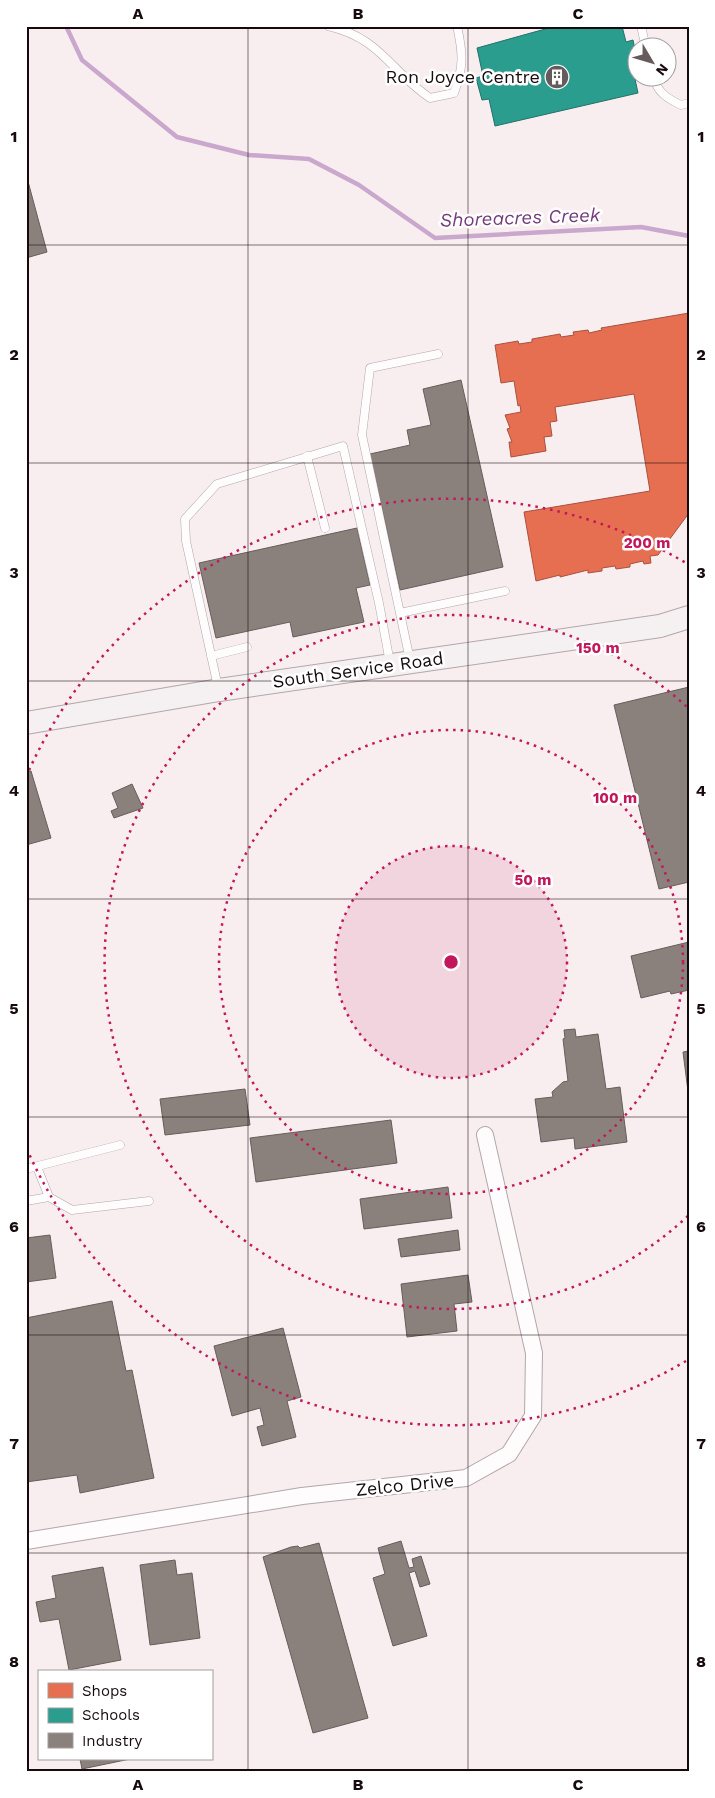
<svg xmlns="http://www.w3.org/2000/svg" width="715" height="1798" viewBox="0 0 715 1798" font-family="'Work Sans',sans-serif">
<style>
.shops{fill:#e76f51;stroke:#a8513d}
.schools{fill:#2a9d8f;stroke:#247168}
.industry{fill:#8a817c;stroke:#675d5b}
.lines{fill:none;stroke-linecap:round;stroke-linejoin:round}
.stream{stroke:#caa7cc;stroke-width:4.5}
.lane-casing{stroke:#b2a7a9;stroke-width:9}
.street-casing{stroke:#b2a7a9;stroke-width:18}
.secondary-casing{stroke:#b2a7a9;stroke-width:24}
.lane{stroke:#fefcfd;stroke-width:8}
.street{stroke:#fefcfd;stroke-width:16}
.secondary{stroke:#f5f1f2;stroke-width:22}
.grid{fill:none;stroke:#160a0d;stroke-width:1;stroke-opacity:0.55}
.ring{fill:none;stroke:#c2185b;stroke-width:2.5;stroke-dasharray:2.5 5}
.labels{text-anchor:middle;stroke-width:5;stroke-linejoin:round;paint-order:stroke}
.poi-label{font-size:18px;fill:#160a0d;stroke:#fff;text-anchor:end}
.street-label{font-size:18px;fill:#160a0d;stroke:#fff}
.water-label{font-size:19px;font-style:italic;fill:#743c7c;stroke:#fff}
.centre{fill:#c2185b;stroke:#fff;stroke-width:2.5}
.ring-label{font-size:15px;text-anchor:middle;font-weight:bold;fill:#c2185b;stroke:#fff;stroke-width:5;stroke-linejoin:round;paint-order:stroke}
.neatline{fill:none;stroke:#160a0d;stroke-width:2}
.grid-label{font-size:16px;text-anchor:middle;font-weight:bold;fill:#160a0d}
</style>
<rect width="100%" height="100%" fill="#f8eef0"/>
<path class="shops" d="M689,313V513L658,555L650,556L651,563L644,564L643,561L630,564V567L616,569L615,566L602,568V571L588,573V570L560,577V575L536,581L524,512L650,491L634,394L555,407L557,421L550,422L552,436L544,437L546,451L511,457L509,442H512L507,429L510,428L505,415L521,412L520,405L518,406L514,381L501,383L495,345L518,341L519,344L532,342V339L560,334L561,337L574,335L573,332L588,330L589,333L602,330L601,328Z"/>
<path class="schools" d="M556,26H622L626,42L633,40L638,63L632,65L638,93L495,126L489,99L482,100L476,78L483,76L477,48Z"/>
<path class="industry" d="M26,174L47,252L26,258Z
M461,380L503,567L400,590L370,454L410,445L407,430L431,425L423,389Z
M357,528L370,585L356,588L364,622L293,637L290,622L216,638L199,563Z
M689,687V882L659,889L614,705Z
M31,771L51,838L26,845V772Z
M132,784L143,808L114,818L111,811L118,808L112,793Z
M689,942V990L671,994L670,991L641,998L631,956Z
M575,1029L576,1037L598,1034L606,1089L620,1087L627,1142L575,1149L574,1138L541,1142L535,1099L553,1097L552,1092L563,1082L568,1081L563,1039L565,1038L564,1030Z
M689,1051V1099L683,1052Z
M245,1089L250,1125L165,1135L160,1099Z
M391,1120L397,1163L256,1182L250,1138Z
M448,1187L452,1218L364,1229L360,1199Z
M458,1230L460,1250L401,1257L398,1239Z
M50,1235L56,1278L26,1282V1238Z
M468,1275L472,1302L454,1304L457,1331L407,1337L401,1284Z
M112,1301L126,1371L132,1370L154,1478L80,1493L77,1475L26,1482V1318Z
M283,1328L301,1397L287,1401L296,1437L262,1446L257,1427L264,1425L260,1408L232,1416L214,1346Z
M401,1541L409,1568L414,1567L412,1559L421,1556L430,1584L420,1587L415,1571L409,1573L427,1636L393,1646L373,1578L385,1574L378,1548Z
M319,1543L368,1718L313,1733L263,1557L291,1547L298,1546L300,1548Z
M175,1560L177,1575L192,1573L200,1638L150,1645L140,1565Z
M103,1567L121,1660L69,1670L59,1619L40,1622L36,1602L56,1598L52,1576Z
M80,1759H130L82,1769Z"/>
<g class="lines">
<path class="stream" d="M66,26L82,60L177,137L249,155L309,159L359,185L435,238L641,227L689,236"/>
<g class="lane-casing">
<path id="lane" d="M328,26C381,38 390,71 430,98L454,93C464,67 463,53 457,26
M641,26L646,48
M654,78C657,92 668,99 681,105L689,103
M307,456L325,528
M400,613L505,591
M211,656L247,647
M410,660L362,435L370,368L438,354
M218,687L186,541L185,519L217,484L343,446L379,603L390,663
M37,1167L49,1197L72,1210L149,1201
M26,1169L120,1145
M26,1201L49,1197"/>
</g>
<g class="street-casing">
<path id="street" d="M26,1541L302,1496L466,1478L509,1454L533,1416L534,1353L485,1135"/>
</g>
<g class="secondary-casing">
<path id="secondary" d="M26,723L219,690L660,626L689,617"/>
</g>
<use href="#lane" class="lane"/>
<use href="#street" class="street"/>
<use href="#secondary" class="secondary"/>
</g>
<path class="grid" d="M248,26V1772M468,26V1772M26,245H689M26,463H689M26,681H689M26,899H689M26,1117H689M26,1335H689M26,1553H689"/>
<circle cx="451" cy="962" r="116" fill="#c2185b" fill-opacity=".12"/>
<g class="ring">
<circle cx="451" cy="962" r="116"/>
<circle cx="451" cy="962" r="232"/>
<path d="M688 1216A347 347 0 1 1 688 708"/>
<path d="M686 1361A463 463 0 0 1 26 1147M26 777A463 463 0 0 1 686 563"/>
</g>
<defs>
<g id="building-disc" transform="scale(1.25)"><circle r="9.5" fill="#655a5c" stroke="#fff"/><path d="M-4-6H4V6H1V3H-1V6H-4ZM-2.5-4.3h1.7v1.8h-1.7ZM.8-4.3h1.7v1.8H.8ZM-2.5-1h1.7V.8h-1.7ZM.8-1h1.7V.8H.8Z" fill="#fff"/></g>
</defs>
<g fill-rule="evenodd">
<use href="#building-disc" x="557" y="77"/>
</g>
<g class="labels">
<g class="poi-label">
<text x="540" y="83">Ron Joyce Centre</text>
</g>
<g class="street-label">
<text transform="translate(358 670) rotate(-8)" y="6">South Service Road</text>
<text transform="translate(405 1485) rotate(-6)" y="6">Zelco Drive</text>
</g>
<g class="water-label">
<text transform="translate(520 217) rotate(-2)" y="7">Shoreacres Creek</text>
</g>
</g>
<circle cx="451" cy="962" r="8" class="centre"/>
<g class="ring-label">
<text x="647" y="548">200 m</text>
<text x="598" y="653">150 m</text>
<text x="615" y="803">100 m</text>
<text x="533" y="885">50 m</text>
</g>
<rect width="715" height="1798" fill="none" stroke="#ffffff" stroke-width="55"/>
<rect x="38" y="1670" width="175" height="90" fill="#ffffff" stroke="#a29d9e"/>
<rect x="48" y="1683" width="25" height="15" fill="#e76f51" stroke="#a29d9e"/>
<text x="82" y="1696" font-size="15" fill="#160a0d">Shops</text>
<rect x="48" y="1708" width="25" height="15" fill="#2a9d8f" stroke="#a29d9e"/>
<text x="82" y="1720" font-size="15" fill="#160a0d">Schools</text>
<rect x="48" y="1733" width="25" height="15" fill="#8a817c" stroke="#a29d9e"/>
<text x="82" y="1746" font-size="15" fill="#160a0d">Industry</text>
<g transform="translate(652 62) rotate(128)"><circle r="24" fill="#ffffff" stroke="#a29d9e"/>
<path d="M0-4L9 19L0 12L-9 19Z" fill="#655a5c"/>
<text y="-8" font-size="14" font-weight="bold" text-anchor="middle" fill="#160a0d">N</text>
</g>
<rect x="28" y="28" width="660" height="1742" class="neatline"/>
<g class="grid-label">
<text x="138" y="19">A</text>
<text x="358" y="19">B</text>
<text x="578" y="19">C</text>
<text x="14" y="142">1</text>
<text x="701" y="142">1</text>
<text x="14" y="360">2</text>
<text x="701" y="360">2</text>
<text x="14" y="578">3</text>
<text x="701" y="578">3</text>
<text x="14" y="796">4</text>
<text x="701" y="796">4</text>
<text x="14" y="1014">5</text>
<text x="701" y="1014">5</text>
<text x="14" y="1232">6</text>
<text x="701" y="1232">6</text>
<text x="14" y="1449">7</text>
<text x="701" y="1449">7</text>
<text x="14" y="1667">8</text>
<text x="701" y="1667">8</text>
<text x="138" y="1790">A</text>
<text x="358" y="1790">B</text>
<text x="578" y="1790">C</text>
</g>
</svg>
